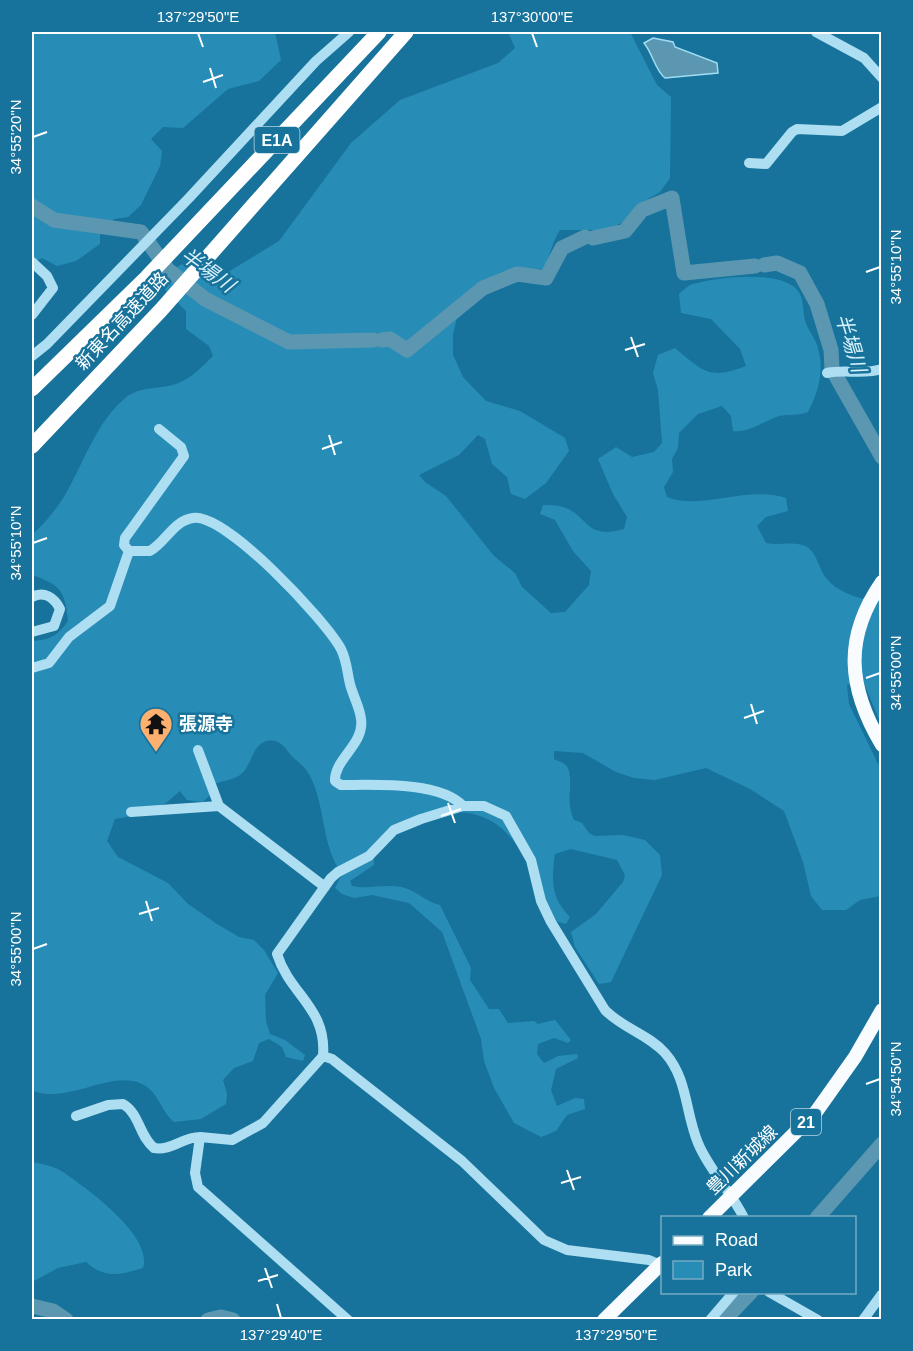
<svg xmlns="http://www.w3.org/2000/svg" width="913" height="1351" viewBox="0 0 913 1351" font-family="Arial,'Noto Sans JP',sans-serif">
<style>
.green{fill:#278db7}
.water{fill:#5b97b1;stroke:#9fddf4;stroke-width:1.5}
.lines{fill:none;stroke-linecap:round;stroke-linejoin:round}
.river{stroke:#5b97b1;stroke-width:15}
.minor{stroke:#addef2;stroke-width:10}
.major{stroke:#f8fcff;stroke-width:14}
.highway{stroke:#fff;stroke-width:15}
.ticks{fill:none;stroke:#fff;stroke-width:2}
.labels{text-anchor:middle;stroke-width:5;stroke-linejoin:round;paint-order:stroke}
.shield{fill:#17739b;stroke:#b9d5e1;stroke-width:1.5}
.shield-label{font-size:16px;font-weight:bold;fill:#fff}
.street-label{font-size:18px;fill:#fff;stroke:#17739b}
.poi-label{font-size:18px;font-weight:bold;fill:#fff;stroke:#17739b;text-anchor:start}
.water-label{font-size:20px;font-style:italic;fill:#d8f1fb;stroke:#17739b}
.neatline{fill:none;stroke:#fff;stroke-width:2}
.ticks-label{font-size:15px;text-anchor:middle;fill:#fff}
</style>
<rect width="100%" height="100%" fill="#17739b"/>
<path class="green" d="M32,32H275L281,60L259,81L228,89L183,128L163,127L151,139L162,151L160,166L141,205L128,217L114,219L100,234V244L76,261L57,266L42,258L32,264Z
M508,32L631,34L657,85L671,97L670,178L660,192L639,204L627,220L607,230H560C552,242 550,256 544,269L501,272L475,286L461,299L453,335V355L463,377L486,401L520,411L565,438L569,451L546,483L525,499L511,494L507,477L492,464L485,439L478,435L459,455L419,475L425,482L446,496L494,556L515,573L522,587L551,613L565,612L589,585L591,571L573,551L555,520L540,514L543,505C550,505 557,505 563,507C590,516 584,540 624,529L627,517L613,494L598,459L616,447L632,457L654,452L662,443L658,390L653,373L658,355L675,348C704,372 709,380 746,366L740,349L711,319L681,313L679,294C683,291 688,285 693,284C718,277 772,271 793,286C805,295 802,307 805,320C807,329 814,336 817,345C825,369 819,391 808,412C798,416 789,414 779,416C764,421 749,433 733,431L731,416L722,406L698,414L679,433L678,448L672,459L673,472L664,487L667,497C700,511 747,485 786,498L788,511L766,517L757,526L766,543C779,546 795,540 807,547C817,553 819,570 827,579C836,591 866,604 881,598V724L863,681L847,685L849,704L881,770V896L860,900L846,910H822L811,896L803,862L784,811L750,789L706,768L655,780L634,778L616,772L583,753L554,751V759C560,762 568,764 569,771C573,790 565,799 574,820L582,823L589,833L595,836L623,835L645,840L660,855L662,875L611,982L599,984L575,947L571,932L596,914L623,882L625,875L617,860L571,849L555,854C551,880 551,898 570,917L566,924L555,921C531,870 513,803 442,813C434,814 422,814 415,818C400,825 386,838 373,848L374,865L350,881L352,886C370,890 387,883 405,888C418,892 426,902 440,905L471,968L470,980L489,1009H499L508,1023L534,1021L538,1024L555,1020L571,1040L568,1043L554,1038L538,1044L537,1054L544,1063L558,1056L577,1054L578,1058L556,1069L551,1090L557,1106L575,1098L584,1099L585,1109L567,1115L556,1131L541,1137L514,1123L494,1088L484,1061L481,1039L442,932L409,903L372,895L354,898L342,894L335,888L342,874C321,846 326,805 309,774C305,766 296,761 290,754C284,745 276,737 264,742C251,748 252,766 240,775C233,780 219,782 210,785V795L203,802L187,800L180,791L166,803L143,814L115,819L107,841L118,857L168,883L188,904L217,924L239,937L254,940L264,950L278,973L265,995L266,1021L270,1034L285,1040L305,1055L303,1061L286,1057L282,1047L269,1039L259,1043L253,1061L234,1068L223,1080L227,1094L226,1104L201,1119L174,1122C160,1110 159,1092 142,1084C111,1069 65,1106 32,1090V641C49,640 58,636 68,621C65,591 61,585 32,575V535C48,520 61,504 71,484C87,454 98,422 124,399C141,385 158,390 176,384C192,378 202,367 213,356L209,346L186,329V311L165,290C164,278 173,267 185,263L208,275L225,274L279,241L351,143L400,100L498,63L515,48Z
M32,1162C41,1164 55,1166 63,1172C85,1187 154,1236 143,1268C119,1275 105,1279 86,1262L58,1268L32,1282Z"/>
<path class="water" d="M653,38L673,42L675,47L717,63L718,73L665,78C655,70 653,54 644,43Z"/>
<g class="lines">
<path class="river" d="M32,206L54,220L141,232L168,270L205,299L289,342L373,340
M593,238L625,231L642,210L672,198L684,273L755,266
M764,265L777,263L800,273L817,304L831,350L832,369L882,457
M382,340L390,339L407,350L483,288L517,274L546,278L562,248L585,237
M817,1218L882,1144
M32,1306L53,1311L66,1320
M208,1320L221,1317L233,1320
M724,1320L751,1292"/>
<path class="minor" d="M816,32L864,58L882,78
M749,163L766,164L792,132L797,129L842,131L882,107
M32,262L47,276L53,288L32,315
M32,356L47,344L189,198L316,61L349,32
M827,373C845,369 864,375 882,369
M129,551H150C166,542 173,521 193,518C226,513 325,620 341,649C347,661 347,672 350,684C353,696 360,708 361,719C365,744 334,759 335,781L341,785C374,785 440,781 463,806
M32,597C44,591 54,597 60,609L54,626L32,632
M32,668L49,663L69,637L110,606L129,551L124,545L125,538L184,456L181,447L159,429
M198,750L219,806
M131,812L219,806L325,887
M323,1056L332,1059L462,1161L544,1240L567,1250L649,1260L661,1265
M76,1116L108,1105L123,1104C140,1114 139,1136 154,1148C171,1151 183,1137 200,1137
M769,1292L818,1320
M348,1320L198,1187L195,1173L200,1137L232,1140L263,1123L323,1056C327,1008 290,995 277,954L331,878L338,872L369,856L394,830L421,819L463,806H484L506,816L531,860L541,901L551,922L605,1010C622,1028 648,1034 665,1053C688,1079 685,1112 698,1143C709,1170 731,1191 744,1218
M710,1320L734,1292
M863,1320L882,1294"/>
<path class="major" d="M882,582C843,638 848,688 882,745
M709,1218L816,1112L855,1057L882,1010
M604,1320L662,1263"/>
<path class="highway" d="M32,389L147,277L379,32
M32,446L161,310L406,32"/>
</g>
<path class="ticks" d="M198,33L203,47M532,33L537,47M210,68L216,88M203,82L223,75M33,137L47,132M866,272L880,267M631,337L638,357M625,350L645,344M329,435L335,455M322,449L342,442M33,543L47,538M866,678L880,673M751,704L757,724M744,718L764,711M448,803L455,823M441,816L461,809M146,901L152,921M139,914L159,908M33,949L47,944M866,1084L880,1079M567,1170L574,1190M561,1183L581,1177M265,1268L272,1288M258,1281L278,1275M277,1304L281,1318M611,1304L616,1318"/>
<defs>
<g id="temple-pin" transform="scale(1.725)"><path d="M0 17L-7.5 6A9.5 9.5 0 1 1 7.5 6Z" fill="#ffaf6e" stroke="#17739b"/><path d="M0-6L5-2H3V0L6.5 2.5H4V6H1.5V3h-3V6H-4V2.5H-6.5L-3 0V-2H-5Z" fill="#111"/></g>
</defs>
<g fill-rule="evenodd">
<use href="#temple-pin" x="156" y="724"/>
</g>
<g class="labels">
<g class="shield">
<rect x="254.5" y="127" width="45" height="26" rx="4.5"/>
<rect x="791" y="1109" width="30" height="26" rx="4.5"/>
</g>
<g class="shield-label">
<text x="277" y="146">E1A</text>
<text x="806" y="1128">21</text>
</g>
<g class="street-label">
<text transform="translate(122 321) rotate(-47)" y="6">新東名高速道路</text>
<text transform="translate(742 1160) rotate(-44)" y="6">豊川新城線</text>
</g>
<g class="poi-label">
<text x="179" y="730">張源寺</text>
</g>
<g class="water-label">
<text transform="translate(208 270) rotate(36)" y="7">半場川</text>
<text transform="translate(851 343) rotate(73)" y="7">半場川</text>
</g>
</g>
<rect width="913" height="1351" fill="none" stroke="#17739b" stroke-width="66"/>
<rect x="661" y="1216" width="195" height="78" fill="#17739b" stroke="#74abc3" stroke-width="1.5"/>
<rect x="673" y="1236" width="30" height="9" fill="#f8fcff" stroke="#74abc3" stroke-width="1.5"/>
<text x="715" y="1246" font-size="18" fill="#ffffff">Road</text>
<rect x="673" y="1261" width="30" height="18" fill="#278db7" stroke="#74abc3" stroke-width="1.5"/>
<text x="715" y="1276" font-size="18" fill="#ffffff">Park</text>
<rect x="33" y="33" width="847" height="1285" class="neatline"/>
<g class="ticks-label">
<text x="198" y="22">137°29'50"E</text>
<text x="532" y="22">137°30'00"E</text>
<text transform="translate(16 137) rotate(-90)" y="5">34°55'20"N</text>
<text transform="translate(896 267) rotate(-90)" y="5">34°55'10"N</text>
<text transform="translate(16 543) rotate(-90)" y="5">34°55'10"N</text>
<text transform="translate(896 673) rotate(-90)" y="5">34°55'00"N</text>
<text transform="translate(16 949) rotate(-90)" y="5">34°55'00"N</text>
<text transform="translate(896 1079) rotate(-90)" y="5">34°54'50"N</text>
<text x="281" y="1340">137°29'40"E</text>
<text x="616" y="1340">137°29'50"E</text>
</g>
</svg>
